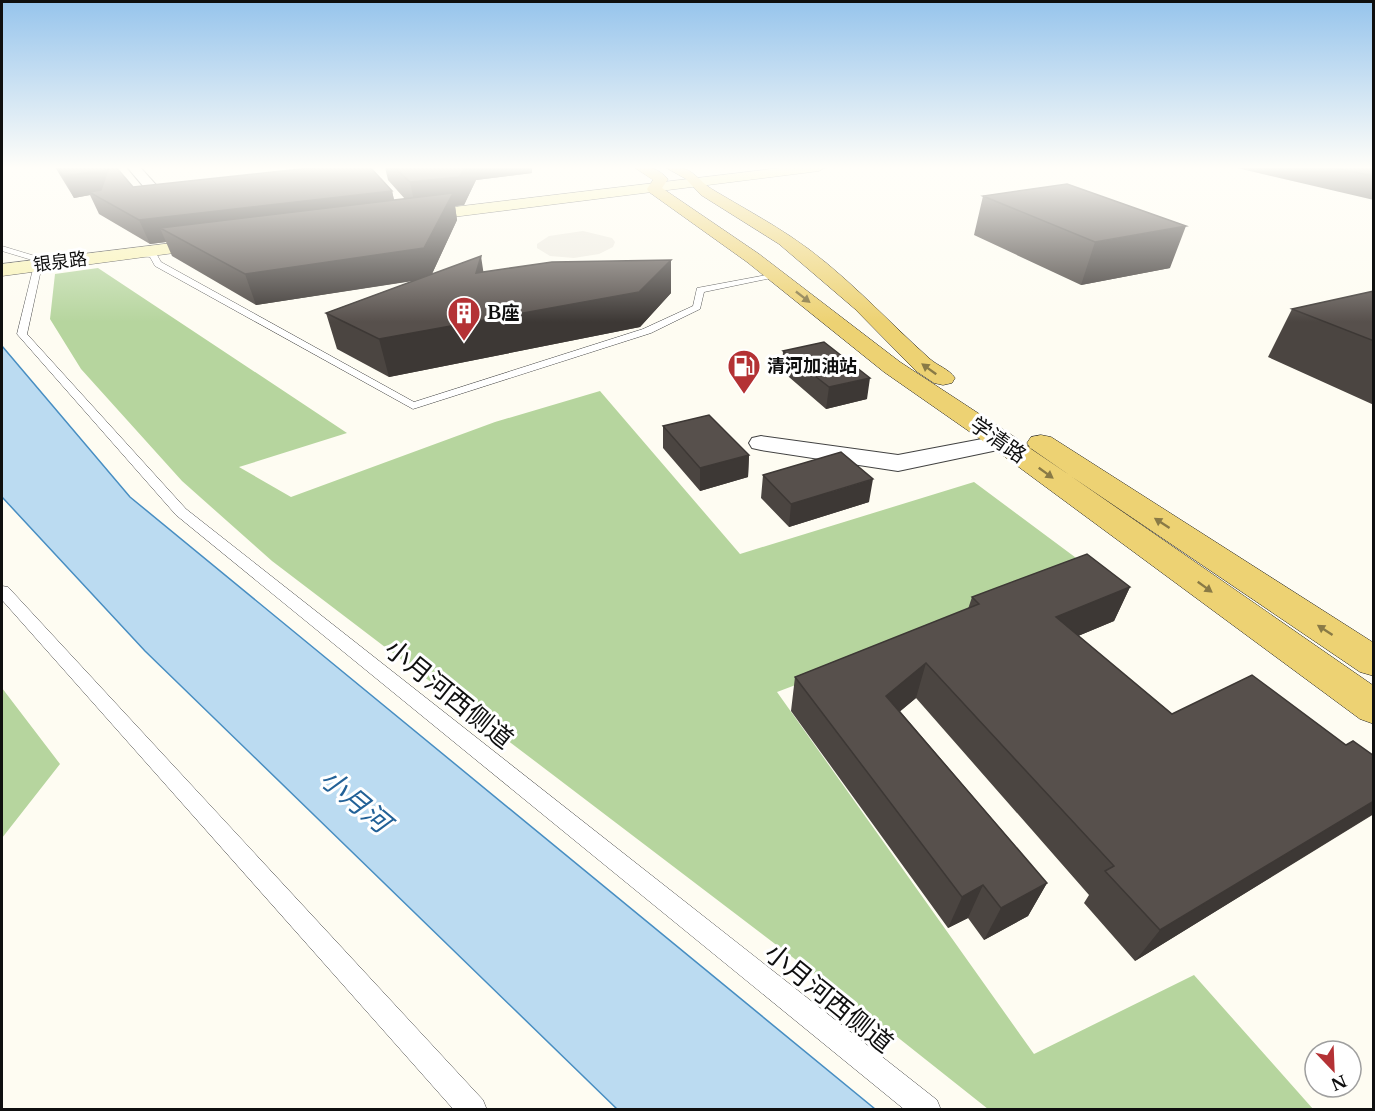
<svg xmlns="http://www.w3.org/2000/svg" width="1375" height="1111" viewBox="0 0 1375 1111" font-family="'Libre Baskerville','Noto Sans SC',serif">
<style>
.forest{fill:#b6d59e}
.plaza{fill:#eeebe1}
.water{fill:#bbdbf1;stroke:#488ec2;stroke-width:1.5}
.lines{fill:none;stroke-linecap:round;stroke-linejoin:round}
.service-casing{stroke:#424242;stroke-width:1}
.minor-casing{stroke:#424242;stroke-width:2}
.secondary-casing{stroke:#313131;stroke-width:1}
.primary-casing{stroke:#202020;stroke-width:1}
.service{fill:#fff;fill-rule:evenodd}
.minor{fill:#fff;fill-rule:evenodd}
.secondary{fill:#f8f2b3;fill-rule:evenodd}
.primary{fill:#edd273;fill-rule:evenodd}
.wall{fill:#4b4541}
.shaded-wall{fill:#3d3835}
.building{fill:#57504c;stroke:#3d3835;stroke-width:1.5}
.oneway{fill:#897a46}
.labels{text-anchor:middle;stroke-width:6;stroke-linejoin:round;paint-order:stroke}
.far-street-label{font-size:18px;fill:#0f0f0f;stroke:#fff}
.far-poi-label{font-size:18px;font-weight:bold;fill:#0f0f0f;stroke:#fff;text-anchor:start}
.street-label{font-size:21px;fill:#0f0f0f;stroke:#fff}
.near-street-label{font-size:26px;fill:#0f0f0f;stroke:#fff}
.near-water-label{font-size:27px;font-style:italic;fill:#226197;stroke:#fff}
</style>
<rect width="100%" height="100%" fill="#fefcf2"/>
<path class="forest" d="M98,268L347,433L239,467L291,497L495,422L600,391L740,554L974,482L1095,572L777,692L1034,1054L1194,975L1313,1109H988L896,1036L272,561L182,481L81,369L50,319L55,274Z
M2,688L60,764L2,838Z"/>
<path class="plaza" d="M583,231L612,238L615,242L613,247L599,254L574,258L550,256L537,248V244L549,236Z"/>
<path class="water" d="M2,346L130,497L875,1109H617L145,651L2,497Z"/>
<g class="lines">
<g class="service-casing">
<path id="service" d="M2,246L35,256L36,258L32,260L2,251Z
M133,251L156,253L161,262L414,402L643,329L693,306L697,288L777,273L781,276L704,292L700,309L651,333L413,409L155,266L150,257L130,255L129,253Z
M38,262L42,265L27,334L186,509L937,1100L941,1110H905L176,515L17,334L34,265Z
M2,586L8,587L483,1100L487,1110H454L2,600Z"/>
</g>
<g class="minor-casing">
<path id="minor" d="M127,167H140L157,186L188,183L195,187L188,191L149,193Z
M1003,435L1012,437L1015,442L1012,447L898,471L761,450L752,448L749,443L752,438L761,436L898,455Z"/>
</g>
<g class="secondary-casing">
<path id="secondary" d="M788,167H826L819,171L413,222L405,217L413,212Z
M213,238L219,239L222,243L219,247L2,276V264Z"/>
</g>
<g class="primary-casing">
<path id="primary" d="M634,167C648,166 658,168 668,179L662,188L759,254L900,362L1013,436L1374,686V724L1360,719L993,448L884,372L747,262L649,192L647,189L653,180Z
M665,167C695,165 694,179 715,191C740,206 766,220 790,236C842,270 884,318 930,359C938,366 949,369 955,378L952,383L943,385L934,383L916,371L855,309L779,244L701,195L686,179Z
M1041,435L1051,437L1374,643V676L1360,672L1031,449L1027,443L1031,437Z"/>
</g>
<use href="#service" class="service"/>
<use href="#minor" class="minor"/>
<use href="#secondary" class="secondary"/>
<use href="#primary" class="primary"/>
</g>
<path class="wall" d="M55,167H116L133,187L392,191L394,200L405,199L388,180L385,167H532V173L476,180L464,205L455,206L457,220L432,274L483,272L671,260V293L640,327L389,377L337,349L326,313L413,281L256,305L172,256L166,242L150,244L99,214L90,195L74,198Z
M1233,167H1374V200Z
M983,196L1170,268L1081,285L974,235Z
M1374,291V405L1268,357L1292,309Z
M783,351L867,399L826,409L782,371Z
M663,426L749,455L748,477L700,491L663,448Z
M763,475L869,502L789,527L761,498Z
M1130,587L1114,621L1078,636L1172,714L1346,745L1374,756V814L1135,961L1084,903L1089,895L916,698L900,711L1047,883L1028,916L984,940L968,918L948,928L791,711L795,677L968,609L972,597Z"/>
<path class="shaded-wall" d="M465,167H532V173L476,180L464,205L455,206L457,220L430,278L256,305L245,274L416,211L410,182Z
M108,170L117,191L89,192L90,195L74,198L63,176Z
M392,191L397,213L160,228L166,242L150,244L139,220Z
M1186,226L1170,268L1081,285L1095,242Z
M481,256L486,289L476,273Z
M671,260V293L640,327L389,377L379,339Z
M870,378L867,399L826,409L829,387Z
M749,455L748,477L700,491V468Z
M873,479L869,502L789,527L791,504Z
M1130,587L1114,621L1042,651L1056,617Z
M926,663L916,698L878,730L886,696Z
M1374,801L1373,814L1135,961L1160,930Z
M1047,883L1028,916L984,940L1001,908Z
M983,885L968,918L948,928L962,897Z"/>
<path class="building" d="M58,167H116L133,187L319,167H370L392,191L139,220L89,192L101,190L108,170L63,176Z
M394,167H465L459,177L410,182Z
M1330,167H1374V176Z
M1067,184L1186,226L1095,242L983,196Z
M453,193L424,248L245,274L160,228Z
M481,256L476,273L552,262L671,260L639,292L379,339L326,313Z
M1374,291V341L1292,309Z
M824,342L870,378L829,387L783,351Z
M709,415L749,455L700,468L663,426Z
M841,452L873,479L791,504L763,475Z
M1087,554L1130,587L1056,617L1172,714L1252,675L1346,745L1353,741L1374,756V801L1160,930L1105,871L1114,866L926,663L886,696L1047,883L1001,908L983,885L962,897L795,677L979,604L972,597Z"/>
<defs><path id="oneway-solid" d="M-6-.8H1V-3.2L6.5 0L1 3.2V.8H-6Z" transform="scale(1.5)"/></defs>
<g class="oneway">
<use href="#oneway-solid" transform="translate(803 297) rotate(38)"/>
<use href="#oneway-solid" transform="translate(929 369) rotate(-144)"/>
<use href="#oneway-solid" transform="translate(1046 473) rotate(36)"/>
<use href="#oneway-solid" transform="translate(1162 523) rotate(-147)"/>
<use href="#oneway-solid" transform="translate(1205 587) rotate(36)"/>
<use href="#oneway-solid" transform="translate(1325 630) rotate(-147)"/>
</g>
<linearGradient id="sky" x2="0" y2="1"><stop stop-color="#96c4ec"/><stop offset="0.52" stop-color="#fffef9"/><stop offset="1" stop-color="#fffef9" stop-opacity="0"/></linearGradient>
<rect width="1375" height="322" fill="url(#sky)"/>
<defs>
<g id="building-pin" transform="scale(1.725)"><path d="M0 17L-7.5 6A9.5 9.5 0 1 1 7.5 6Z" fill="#b43235" stroke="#fff"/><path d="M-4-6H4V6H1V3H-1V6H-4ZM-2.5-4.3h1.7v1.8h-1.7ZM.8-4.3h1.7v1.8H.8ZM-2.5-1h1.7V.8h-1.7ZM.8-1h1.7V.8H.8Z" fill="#fff"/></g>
<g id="fuel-pin" transform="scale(1.725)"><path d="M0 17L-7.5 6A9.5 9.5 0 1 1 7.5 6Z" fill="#b43235" stroke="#fff"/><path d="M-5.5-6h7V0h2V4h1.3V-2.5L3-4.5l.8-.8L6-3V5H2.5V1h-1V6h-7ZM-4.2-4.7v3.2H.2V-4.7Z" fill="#fff"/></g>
</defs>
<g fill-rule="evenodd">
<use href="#building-pin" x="464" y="313"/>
<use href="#fuel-pin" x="744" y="366"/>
</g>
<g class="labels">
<g class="far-street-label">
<text transform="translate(60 262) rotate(-7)" y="6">银泉路</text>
</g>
<g class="far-poi-label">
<text x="487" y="319">B座</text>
<text x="767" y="372">清河加油站</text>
</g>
<g class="street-label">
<text transform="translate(998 440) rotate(35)" y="7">学清路</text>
</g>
<g class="near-street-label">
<text transform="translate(449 694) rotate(39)" y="9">小月河西侧道</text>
<text transform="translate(829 998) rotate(39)" y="9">小月河西侧道</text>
</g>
<g class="near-water-label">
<text transform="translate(355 801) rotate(40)" y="9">小月河</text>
</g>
</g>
<rect width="1375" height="1111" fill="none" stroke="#0f0f0f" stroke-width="6"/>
<g transform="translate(1333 1069) rotate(157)"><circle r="28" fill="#ffffff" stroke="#9f9f9f" stroke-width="1.5"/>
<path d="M0-4.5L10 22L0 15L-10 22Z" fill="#b43235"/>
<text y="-9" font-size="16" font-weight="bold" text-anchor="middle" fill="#0f0f0f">N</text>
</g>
</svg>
